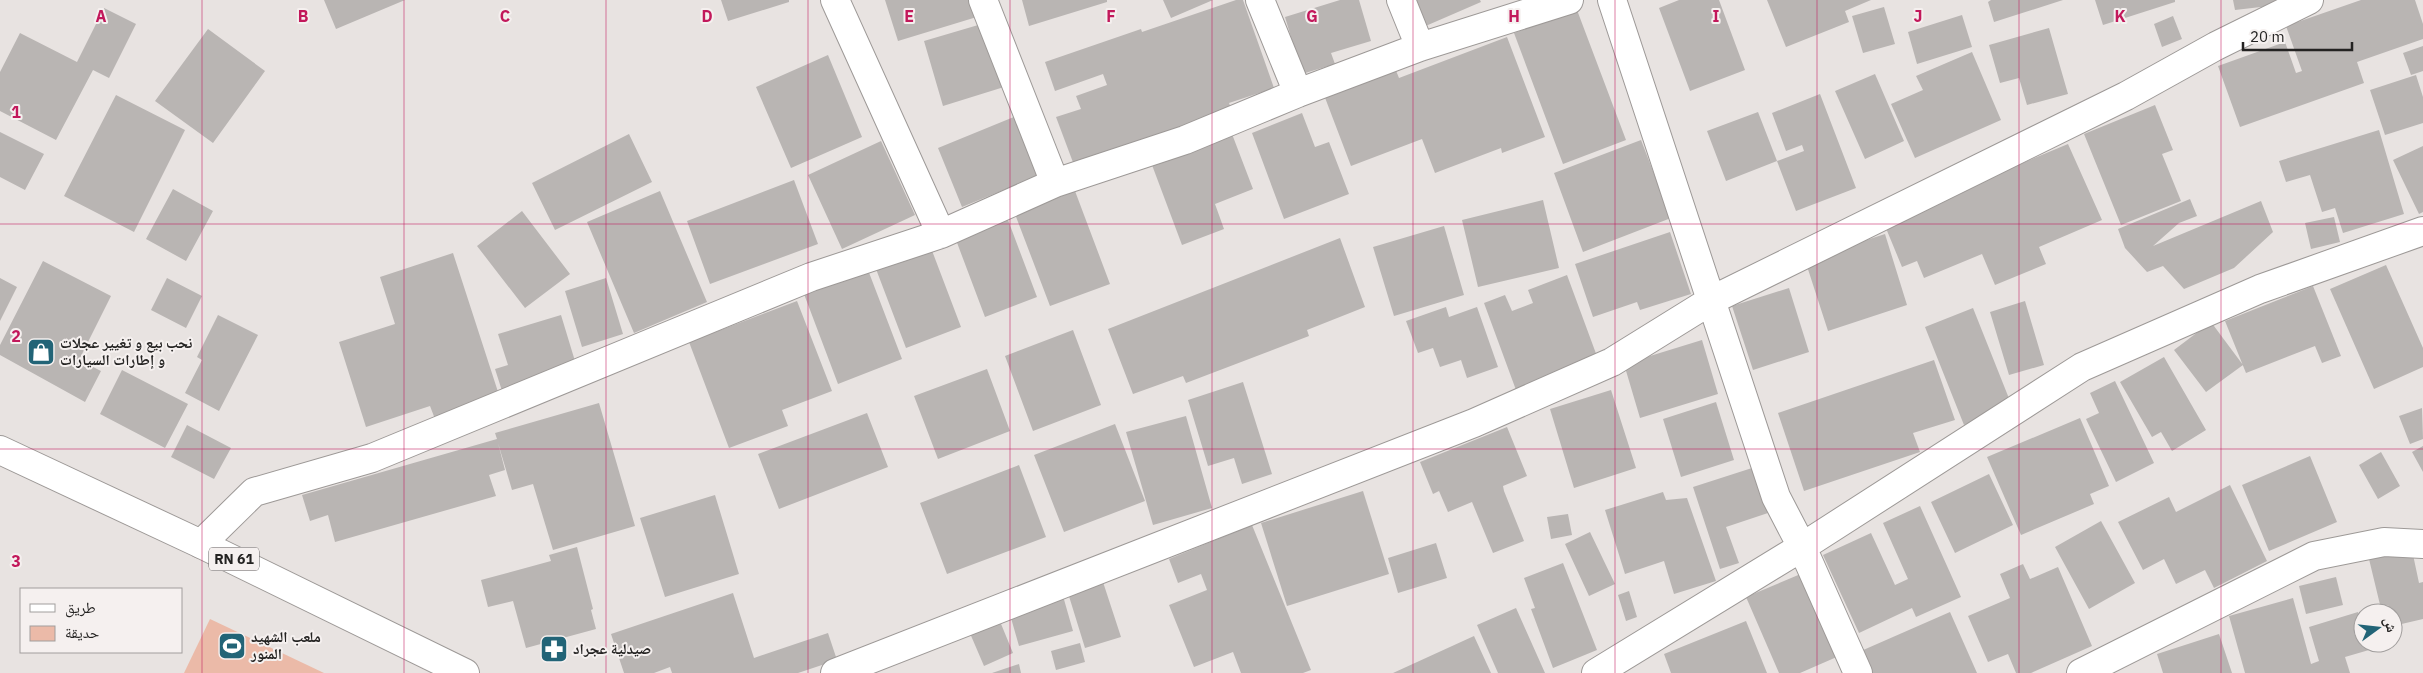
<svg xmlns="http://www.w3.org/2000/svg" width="2423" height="673" viewBox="0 0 2423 673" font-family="'IBM Plex Sans','Noto Naskh Arabic',sans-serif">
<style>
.green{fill:#ebbaa8}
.building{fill:#b9b5b3}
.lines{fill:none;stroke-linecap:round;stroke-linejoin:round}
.street-casing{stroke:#9d9997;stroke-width:30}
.primary-casing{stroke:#9d9997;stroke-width:30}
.street{stroke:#fff;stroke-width:28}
.primary{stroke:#fff;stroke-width:28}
.grid{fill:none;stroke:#c2185b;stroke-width:1;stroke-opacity:0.55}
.labels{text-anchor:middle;stroke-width:4;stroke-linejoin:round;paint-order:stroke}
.shield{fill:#f5f0ef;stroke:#636060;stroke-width:1}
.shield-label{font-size:14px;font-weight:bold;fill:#242322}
.poi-label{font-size:15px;font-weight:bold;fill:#242322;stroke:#f5f0ef;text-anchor:start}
.grid-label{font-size:16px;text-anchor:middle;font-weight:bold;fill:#c2185b;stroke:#f5f0ef;stroke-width:4;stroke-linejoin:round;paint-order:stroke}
</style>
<rect width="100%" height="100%" fill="#e8e3e1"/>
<path class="green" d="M210,619L324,673H184Z"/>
<path class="building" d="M324,0H405L336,29Z
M721,0H789V2L728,21Z
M885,0H975L980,16L898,41Z
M1022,0H1107V2L1029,26Z
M1163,0H1213L1171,18Z
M1236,0H1243L1274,88L1229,103L1232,111L1074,165L1056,117L1081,109L1076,96L1107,85L1103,74L1055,91L1045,62L1141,29L1142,32Z
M1340,0H1359L1371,41L1331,53L1335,64L1302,74L1285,17Z
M1410,0H1480L1481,2L1421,28Z
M1679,0H1719L1745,70L1690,91L1659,8Z
M1767,0H1871L1845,11L1849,22L1786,47Z
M1991,0H2063L1994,22L1988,2Z
M2095,0H2175V2L2103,25Z
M2233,0H2278V5L2235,10Z
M2361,0H2415L2423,24V39L2357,62L2364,83L2240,127L2218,66L2285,42L2296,73L2302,71L2286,26Z
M1884,7L1895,44L1863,53L1852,16Z
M104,8L136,24L109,78L93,70L56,140L0,111V72L20,33L77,62Z
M1577,10L1626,140L1563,164L1514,33Z
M1962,15L1972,47L1917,64L1908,32Z
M2173,16L2182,39L2162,47L2154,24Z
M985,23L1004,87L943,106L924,41Z
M2049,28L2068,94L2027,105L2019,78L2000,83L1989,45Z
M208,29L265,71L213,143L155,101Z
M1507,37L1545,137L1502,153L1501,148L1435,173L1422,139L1351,166L1324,95L1395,68L1399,78Z
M2423,46V71L2411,75L2403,53Z
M1972,52L2001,120L1915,158L1891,104L1923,90L1916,76Z
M828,55L862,137L791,168L756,87Z
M1875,74L1904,141L1865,159L1835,91Z
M2416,75L2423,97V123L2385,135L2370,90Z
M1820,94L1856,188L1796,211L1777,161L1804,151L1802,145L1786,151L1772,113Z
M116,95L185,130L134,232L64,196Z
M2155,105L2173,150L2162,154L2181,201L2121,225L2084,134Z
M1758,112L1777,161L1726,181L1707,131Z
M1302,113L1315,147L1329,142L1349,194L1284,219L1252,133Z
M1021,114L1045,173L962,207L938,148Z
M2379,130L2404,214L2343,233L2335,208L2322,212L2310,175L2286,182L2279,161Z
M0,132L44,154L25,190L0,177Z
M629,134L652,182L555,230L532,183Z
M1232,134L1253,189L1215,204L1224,229L1182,245L1152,165Z
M1641,140L1671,218L1583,252L1554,173Z
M881,141L915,215L842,249L808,175Z
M2068,144L2102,220L2039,247L2046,264L1995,285L1982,254L1924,278L1917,261L1902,267L1883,221Z
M2423,146V212L2419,214L2393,160Z
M794,180L818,244L710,284L687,221Z
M173,189L213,211L186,261L146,239Z
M660,191L707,302L634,333L587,222Z
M1075,191L1110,284L1050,306L1015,214Z
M2190,199L2197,216L2179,223L2153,246L2261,201L2273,232L2234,268L2184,289L2163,266L2147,272L2125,248L2118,229Z
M1543,200L1559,268L1478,287L1462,220Z
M522,211L570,274L525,308L477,246Z
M2334,217L2340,242L2311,249L2305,223Z
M1008,220L1037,297L985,317L956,240Z
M1444,226L1464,295L1394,316L1373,247Z
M1670,232L1691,294L1640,310L1637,302L1593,317L1575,264Z
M1885,234L1907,305L1828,331L1805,260Z
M1340,238L1365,307L1307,330L1309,336L1186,383L1183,376L1133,394L1108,329Z
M931,248L961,327L906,348L876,269Z
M453,253L500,398L435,419L430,406L366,427L339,342L395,324L380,277Z
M43,261L111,296L79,360L101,371L85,402L0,355V345Z
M2386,265L2423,348V367L2374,389L2330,289Z
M868,270L902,359L838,384L804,294Z
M1567,275L1598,359L1516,390L1484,303L1505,295L1512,311L1533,303L1528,290Z
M0,278L17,287L0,321Z
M167,278L202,296L186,328L151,310Z
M606,278L623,334L582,347L565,291Z
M2313,286L2341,356L2322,363L2315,346L2246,373L2225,321Z
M1789,288L1809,352L1753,370L1732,306Z
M797,301L832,391L782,410L788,426L729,448L689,342Z
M2025,301L2044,365L2009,375L1990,312Z
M1446,307L1449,317L1477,307L1498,367L1467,378L1461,360L1440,367L1433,348L1418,353L1406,321Z
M1973,308L2012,406L1964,425L1925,327Z
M218,315L258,335L219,411L185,393L202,360L197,357Z
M561,315L578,371L503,394L495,369L508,365L498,334Z
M2211,322L2243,365L2206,392L2174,350Z
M1073,330L1101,405L1033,431L1005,356Z
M1702,340L1718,394L1640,418L1624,364Z
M2164,357L2206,430L2172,451L2161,432L2152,437L2120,382Z
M1934,360L1955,420L1913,433L1920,452L1804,491L1778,413Z
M987,369L1010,431L938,459L914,396Z
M122,370L188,404L165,448L100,414Z
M2115,381L2154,463L2116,482L2086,419L2099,413L2090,393Z
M1243,382L1272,474L1242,484L1234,458L1208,466L1188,400Z
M1611,390L1636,468L1574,488L1550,409Z
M1716,402L1734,460L1681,477L1663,419Z
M599,403L635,526L553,550L533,484L512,490L498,443L505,470L489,475L496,496L335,542L328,515L310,521L302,495L497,439L495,433Z
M2422,408L2423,439L2410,444L2399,416Z
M867,413L888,467L779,509L758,454Z
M1186,416L1212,508L1153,525L1126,432Z
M2080,418L2109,486L2090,494L2094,504L2021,535L1987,457Z
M1115,424L1145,501L1064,532L1034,455Z
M187,425L231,448L214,479L171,457Z
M1507,427L1527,476L1503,486L1504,491L1524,541L1493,553L1472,502L1448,512L1439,491L1433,494L1420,462Z
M2423,446V472L2412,452Z
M2381,452L2400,486L2378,499L2359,465Z
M2310,456L2337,522L2269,551L2242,485Z
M1019,465L1046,537L947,574L920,503Z
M1752,468L1768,513L1726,527L1739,563L1720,569L1693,487Z
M1989,474L2013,525L1955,553L1931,502Z
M2230,485L2267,561L2214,588L2205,570L2176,584L2164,559L2143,570L2118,522L2169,497L2176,512Z
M1363,491L1389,574L1287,606L1261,523Z
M1663,492L1666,500L1687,498L1716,581L1674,594L1664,561L1625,574L1605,510Z
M715,495L739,574L665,597L640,518Z
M1920,506L1961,597L1916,617L1912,608L1859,633L1823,555L1871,533L1895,585L1908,579L1883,523Z
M1568,514L1572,535L1551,539L1547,517Z
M2101,521L2135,583L2089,609L2055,547Z
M1252,525L1311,670L1303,673H1241L1233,652L1194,667L1169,605L1207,590L1201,574L1178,583L1169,559Z
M1590,532L1615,584L1589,596L1565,544Z
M1436,543L1447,578L1398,593L1388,558Z
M577,547L593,609L591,610L596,629L526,648L513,601L488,607L481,580L551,561L549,555Z
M2412,550L2419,583L2423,582V619L2393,626V613H2382L2369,559Z
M1563,563L1597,650L1553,668L1531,609L1535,608L1524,578Z
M2023,564L2030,579L2058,567L2092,646L2031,673H2016L2008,654L1988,662L1968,616L2010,598L2000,574Z
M1803,573L1839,656L1800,673H1779L1746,597Z
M2336,577L2343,605L2306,614L2299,586Z
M1103,582L1121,637L1085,648L1068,593Z
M1629,591L1637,617L1626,621L1618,595Z
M733,593L754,658L828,633L837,660L798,673H672L670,667L654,673H624L611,634Z
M1063,596L1073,631L1019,646L1009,611Z
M2293,598L2311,664L2319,661L2309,627L2358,612L2363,630V643H2367L2369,650L2345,657L2350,673H2245L2229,616Z
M1516,608L1545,673H1498L1477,625Z
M1950,612L1977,673H1871L1861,651Z
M999,619L1013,653L984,666L969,631Z
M1746,621L1767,673H1671L1664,654Z
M2219,634L2232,673H2163L2157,654Z
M1474,636L1491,673H1393Z
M1080,643L1085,662L1056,670L1051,651Z
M1019,664L1021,673H992Z"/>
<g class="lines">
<g class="street-casing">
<path id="street" d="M835,0L941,234
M983,0L1055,183
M1260,0L1298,93
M1401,0L1420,47
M1612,0L1776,497L1802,547L1858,673
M201,544L254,492L372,458L811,277L941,234L1055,183L1185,140L1298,93L1420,47L1569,0
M835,673L1474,423L1612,362L1712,300L2126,96L2216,46L2309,0
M1596,673L1802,547L2082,367L2260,289L2423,231
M2081,673L2314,556L2384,542L2423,544"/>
</g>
<g class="primary-casing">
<path id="primary" d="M0,450L201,544L465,673"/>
</g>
<use href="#street" class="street"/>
<use href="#primary" class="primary"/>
</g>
<path class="grid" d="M202,0V673M404,0V673M606,0V673M808,0V673M1010,0V673M1212,0V673M1413,0V673M1615,0V673M1817,0V673M2019,0V673M2221,0V673M0,224H2423M0,449H2423"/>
<defs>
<g id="shop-square" transform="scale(1.4375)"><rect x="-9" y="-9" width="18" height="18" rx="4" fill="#226477" stroke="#f5f0ef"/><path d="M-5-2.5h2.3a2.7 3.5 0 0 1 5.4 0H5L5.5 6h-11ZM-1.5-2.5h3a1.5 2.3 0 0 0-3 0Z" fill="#fff"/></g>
<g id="stadium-square" transform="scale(1.4375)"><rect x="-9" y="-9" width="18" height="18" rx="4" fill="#226477" stroke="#f5f0ef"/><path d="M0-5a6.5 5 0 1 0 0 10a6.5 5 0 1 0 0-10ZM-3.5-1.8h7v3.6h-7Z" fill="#fff"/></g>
<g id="pharmacy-square" transform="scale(1.4375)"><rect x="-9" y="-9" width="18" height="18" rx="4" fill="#226477" stroke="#f5f0ef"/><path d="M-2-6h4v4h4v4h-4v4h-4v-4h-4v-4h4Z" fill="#fff"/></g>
</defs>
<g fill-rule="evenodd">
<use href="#shop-square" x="41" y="352"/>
<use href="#stadium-square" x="232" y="646"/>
<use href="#pharmacy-square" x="554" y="649"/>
</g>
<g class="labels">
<rect class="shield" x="209" y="547.5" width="50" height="23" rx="4"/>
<g class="shield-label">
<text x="234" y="564">RN 61</text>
</g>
<g class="poi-label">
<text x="60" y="348">نحب بيع و تغيير عجلات<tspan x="60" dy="17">و إطارات السيارات</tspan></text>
<text x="251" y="642">ملعب الشهيد<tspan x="251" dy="17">المنور</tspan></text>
<text x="573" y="654">صيدلية عجراد</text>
</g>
</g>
<g class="grid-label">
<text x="101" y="22">A</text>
<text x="303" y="22">B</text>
<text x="505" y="22">C</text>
<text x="707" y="22">D</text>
<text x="909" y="22">E</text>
<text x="1111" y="22">F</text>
<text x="1312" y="22">G</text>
<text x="1514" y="22">H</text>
<text x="1716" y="22">I</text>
<text x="1918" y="22">J</text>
<text x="2120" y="22">K</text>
<text x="16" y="118">1</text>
<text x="16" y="342">2</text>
<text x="16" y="567">3</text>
</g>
<rect x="20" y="588" width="162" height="65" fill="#f5f0ef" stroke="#a19e9d"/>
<rect x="30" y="604" width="25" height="8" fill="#ffffff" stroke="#a19e9d"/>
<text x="65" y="613" font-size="15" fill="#242322">طريق</text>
<rect x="30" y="626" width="25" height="15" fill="#ebbaa8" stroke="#a19e9d"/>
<text x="65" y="638" font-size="15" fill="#242322">حديقة</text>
<g transform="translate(2378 628) rotate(75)"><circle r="24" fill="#f5f0ef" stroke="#a19e9d"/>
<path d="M0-4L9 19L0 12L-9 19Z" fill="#226477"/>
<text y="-8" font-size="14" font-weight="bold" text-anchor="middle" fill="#242322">ش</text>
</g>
<path d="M2243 42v8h109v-8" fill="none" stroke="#242322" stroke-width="2.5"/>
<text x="2250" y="42" font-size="15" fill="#242322" stroke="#f5f0ef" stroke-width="4" paint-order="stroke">20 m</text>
</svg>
